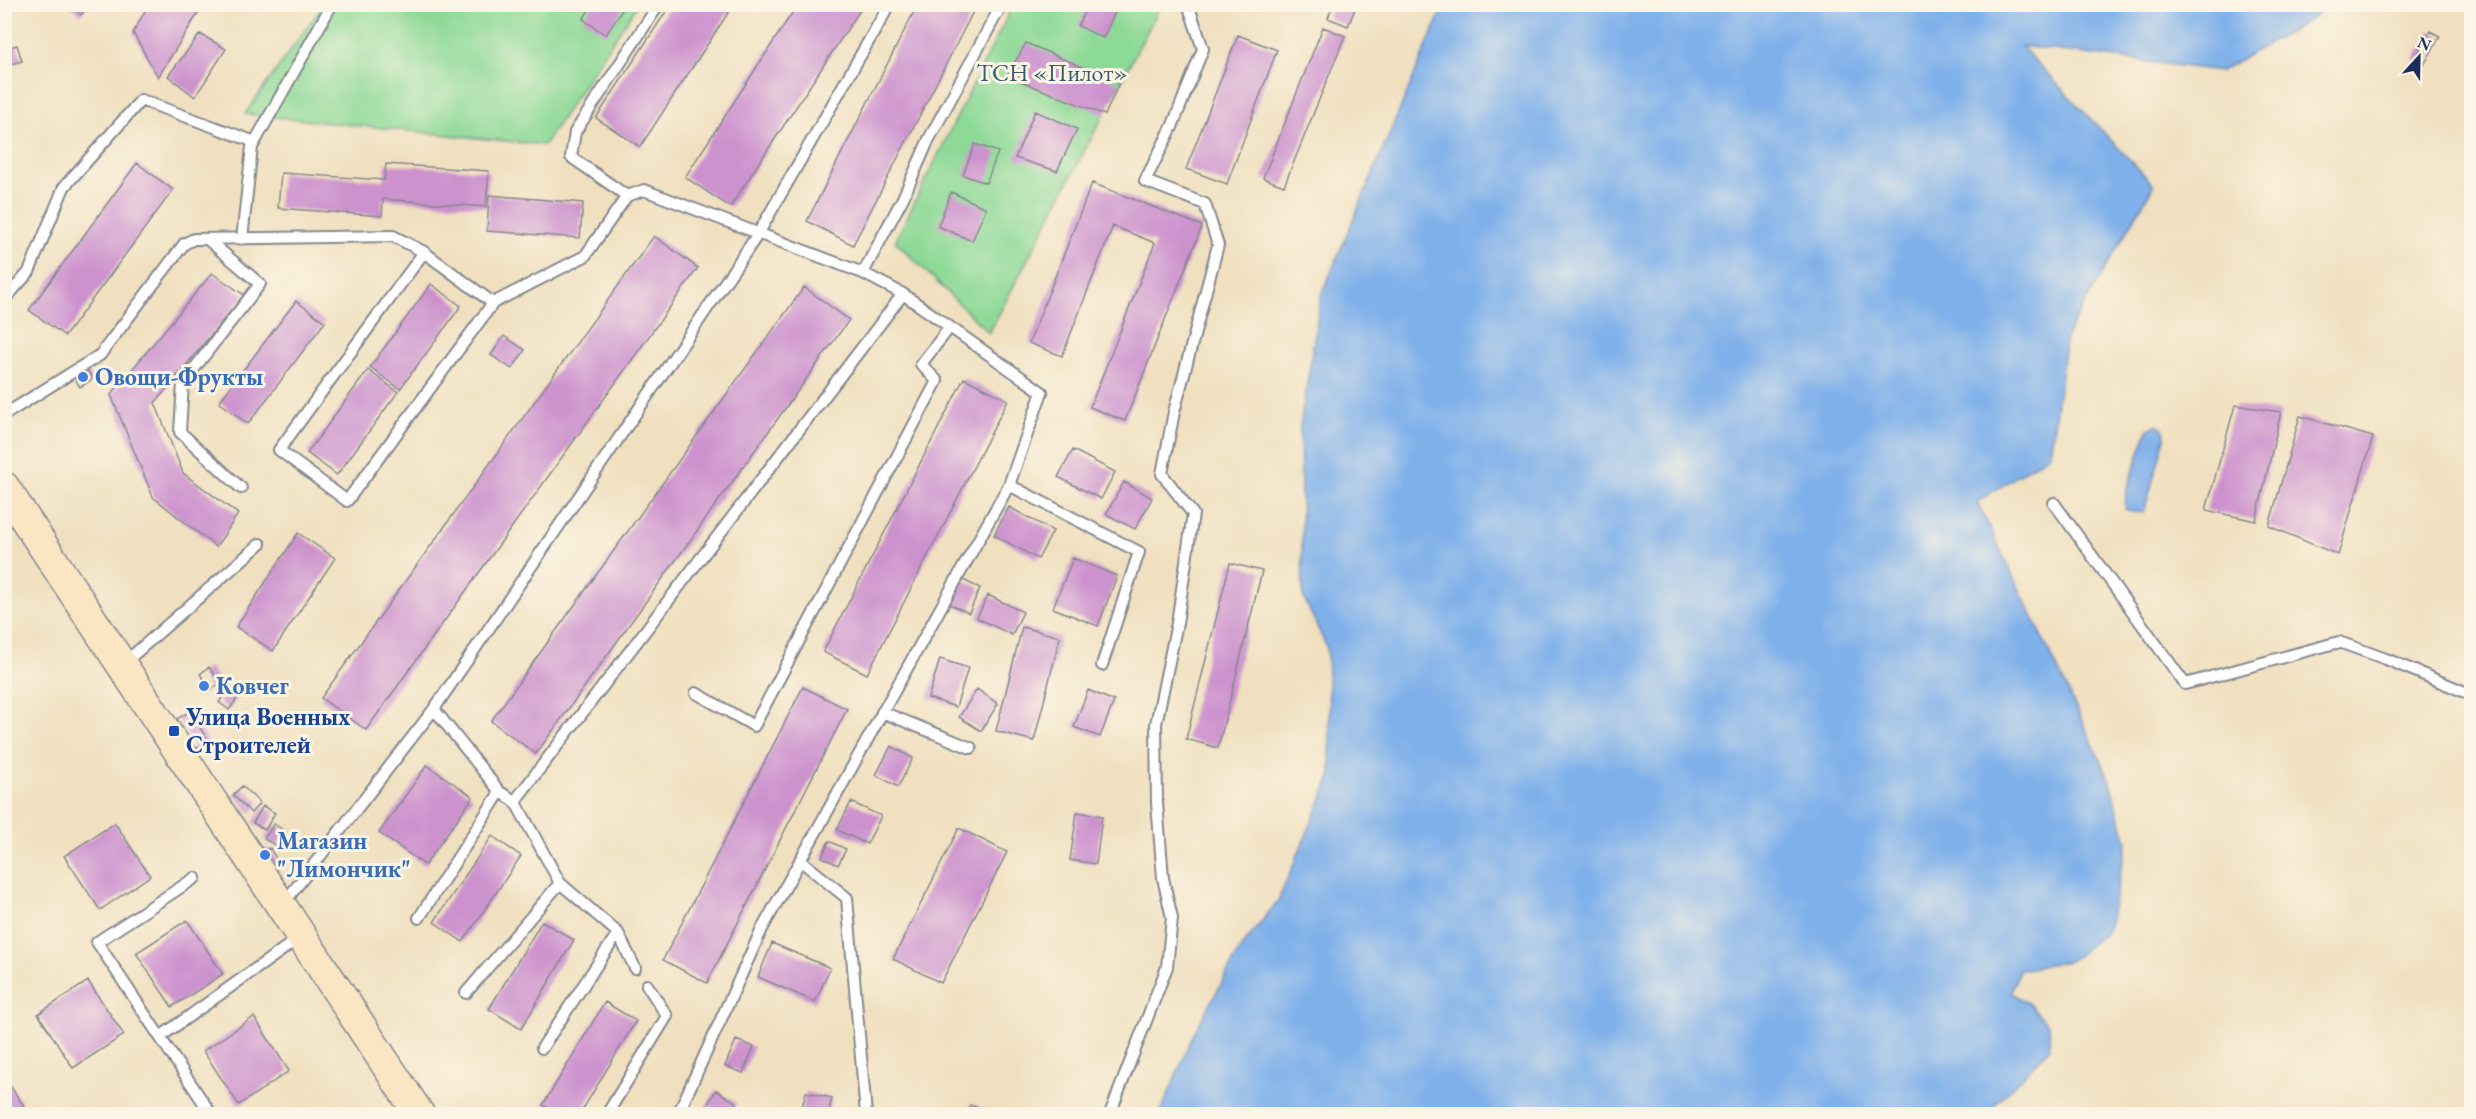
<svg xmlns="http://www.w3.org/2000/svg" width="2476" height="1119" viewBox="0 0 2476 1119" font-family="'EB Garamond',serif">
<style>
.green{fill:#8dd996;stroke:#54847a;stroke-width:1.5}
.water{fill:#7fb0ea;stroke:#4d70a4;stroke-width:1.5}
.building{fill:#cc92ce}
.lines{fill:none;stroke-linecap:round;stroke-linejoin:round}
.lane-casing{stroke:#86888f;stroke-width:14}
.secondary-casing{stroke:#86888f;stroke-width:33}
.lane{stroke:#fff;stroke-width:10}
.secondary{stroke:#fbe6c4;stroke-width:30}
.shop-dot{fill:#3f7fe0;stroke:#fcf5e5;stroke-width:2}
.transit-dot{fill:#1a4fb4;stroke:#fcf5e5;stroke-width:2}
.labels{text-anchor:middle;stroke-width:6;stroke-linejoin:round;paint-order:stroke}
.park-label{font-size:24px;fill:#385a6c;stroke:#fcf5e5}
.shop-label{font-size:24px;font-weight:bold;fill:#366cbe;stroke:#fcf5e5;text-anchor:start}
.transit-label{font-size:24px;font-weight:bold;fill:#164399;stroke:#fcf5e5;text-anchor:start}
</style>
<rect width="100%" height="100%" fill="#fcf5e5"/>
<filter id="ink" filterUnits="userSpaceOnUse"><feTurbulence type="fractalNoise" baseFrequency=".0167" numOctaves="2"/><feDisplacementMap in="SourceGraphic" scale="12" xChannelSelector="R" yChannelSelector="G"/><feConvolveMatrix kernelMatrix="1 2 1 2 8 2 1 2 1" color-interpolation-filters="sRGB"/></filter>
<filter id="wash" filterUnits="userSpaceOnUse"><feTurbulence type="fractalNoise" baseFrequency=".008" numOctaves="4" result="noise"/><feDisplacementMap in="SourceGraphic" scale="24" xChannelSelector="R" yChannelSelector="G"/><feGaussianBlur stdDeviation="1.35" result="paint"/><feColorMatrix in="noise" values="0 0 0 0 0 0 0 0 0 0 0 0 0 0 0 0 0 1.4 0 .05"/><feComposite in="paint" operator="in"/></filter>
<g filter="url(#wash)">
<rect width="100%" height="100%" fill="#f0e0c0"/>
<path class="green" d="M323,5H637L544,145L245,114Z
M1013,5H1161L989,333L895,241Z"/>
<path class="water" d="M1444,5H2326L2312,19L2221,71L2021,46L2154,185L2066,336L2050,454L1977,502L2065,684L2109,779L2127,842L2108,931L2070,961L2019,970L2011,993L2028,1003L2049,1025L2050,1048L1986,1114H1160L1194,1033L1242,946L1278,901L1331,777L1327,648L1303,596L1300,427L1321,296Z
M2157,425L2164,430L2165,438L2144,512H2133L2125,509L2126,493L2148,429Z"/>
<g id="blocks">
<path class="building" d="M68,4H89L81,15Z
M149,4H204L158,77L133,33Z
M593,4H626L606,35L583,19Z
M671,4H734L640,147L596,118Z
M798,4H864L730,207L685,177Z
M918,4H977L853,245L807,221Z
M1088,4H1119L1103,38L1078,26Z
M1333,4H1357L1348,26L1328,18Z
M1323,27L1345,36L1284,186L1263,178Z
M2430,31L2440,36L2424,65L2414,60Z
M200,34L226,49L195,97L168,76Z
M1238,35L1277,50L1227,184L1186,169Z
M1026,43L1119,83L1105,115L1007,76Z
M17,45L22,61L4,66V49Z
M1035,111L1077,129L1057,171L1015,158Z
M975,144L998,152L986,183L963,175Z
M137,163L173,190L65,336L29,310Z
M386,164L489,171L486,207L383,199L382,216L278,208L281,173L384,180Z
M1092,183L1202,226L1125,421L1090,407L1155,243L1113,226L1062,356L1029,343Z
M951,192L986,208L972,241L938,226Z
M489,195L583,203L580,238L487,231Z
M654,236L698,268L366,730L321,698Z
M212,273L244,295L155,403L183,473L238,514L216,547L153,497L111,395Z
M431,284L461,306L400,389L370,367Z
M804,287L849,320L536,754L491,721Z
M296,301L325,322L248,424L219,402Z
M504,336L525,350L512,369L491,355Z
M85,367L93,379L80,387L73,376Z
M368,370L398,392L337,475L307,453Z
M964,378L1008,400L867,674L823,652Z
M2235,405L2281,412L2256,521L2206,510Z
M2300,416L2373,437L2338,555L2269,526Z
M1073,450L1115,472L1101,499L1058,477Z
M1124,482L1152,498L1135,529L1106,514Z
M1009,507L1053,531L1038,559L994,535Z
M298,533L335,558L273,651L236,627Z
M1073,558L1117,576L1098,626L1053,608Z
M1230,563L1262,571L1218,748L1186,739Z
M959,578L980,588L969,613L947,603Z
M988,595L1023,612L1012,635L977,618Z
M1022,627L1060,637L1034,741L996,731Z
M940,659L968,668L956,707L928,698Z
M209,667L220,683L211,690L200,674Z
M231,686L241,693L229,710L219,702Z
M803,687L847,709L707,983L663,960Z
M977,689L998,704L981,731L959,717Z
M1088,690L1114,701L1100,737L1074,727Z
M190,711L208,741L195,749L177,719Z
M891,746L913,758L898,787L876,775Z
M427,765L473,797L425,865L379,833Z
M242,786L260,803L251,813L233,795Z
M851,802L881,816L867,844L837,830Z
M263,806L275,813L265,830L253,823Z
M1077,812L1102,816L1096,864L1070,860Z
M115,823L150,876L100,910L64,856Z
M274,824L286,832L277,846L264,839Z
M959,828L1007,852L941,983L893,959Z
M492,836L521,856L463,942L434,922Z
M829,841L846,849L838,865L822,857Z
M270,848L278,862L268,868L259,854Z
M187,920L223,974L172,1007L136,953Z
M542,921L574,940L521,1029L489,1009Z
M772,943L830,968L815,1002L758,977Z
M88,981L124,1035L73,1068L38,1014Z
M605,1002L636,1021L580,1114H558L543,1105Z
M254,1017L289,1071L239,1105L203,1051Z
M736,1040L754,1047L743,1073L725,1066Z
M4,1077L24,1106L10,1114H4Z
M716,1090L737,1103L730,1114H722L707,1105Z
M806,1092L832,1098L828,1114H800Z
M970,1105L990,1110L989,1114H967Z"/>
</g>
</g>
<g filter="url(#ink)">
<use href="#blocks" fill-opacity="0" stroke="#86888f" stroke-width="1.5"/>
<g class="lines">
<g class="lane-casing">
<path id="lane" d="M659,4L575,132L571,157L627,196L644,190L863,273L903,294L1042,392L1009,485L762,929L678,1114
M207,239L260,284L183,383L180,432L241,488
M242,239L252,147L332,4
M863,273L903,198L929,139L1002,4
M4,300L29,272L64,187L141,100L255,142
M493,303L585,256L627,196
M4,415L100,355L184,244L194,239L393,236L424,252L493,303L347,501L279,450L424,252
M1009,485L1139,552L1102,665
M2054,503L2185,684L2339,642L2386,659L2472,695
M123,664L260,544
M696,693L754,726L937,381L921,364L950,327
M434,709L758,234L890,4
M882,712L971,748
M515,801L903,294
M800,860L847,898L866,1114
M195,878L97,942L211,1114
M284,903L434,709L500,792L515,801L560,883L618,933L635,968
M419,918L500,792
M466,993L560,883
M160,1037L299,938
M542,1048L618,933
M607,1114L667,1016L647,985
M1110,1114L1167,967L1172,918L1163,878L1157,803L1156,724L1177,623L1193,514L1162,474L1174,412L1218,245L1205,204L1145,181L1172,127L1203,49L1188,4"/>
</g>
<g class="secondary-casing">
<path id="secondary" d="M4,487L419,1114"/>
</g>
<use href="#lane" class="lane"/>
<use href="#secondary" class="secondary"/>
</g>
</g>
<g class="shop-dot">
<circle cx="83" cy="377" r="6"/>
<circle cx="204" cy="686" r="6"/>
<circle cx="265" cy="855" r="6"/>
</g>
<rect class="transit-dot" x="168" y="725" width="12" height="12" rx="3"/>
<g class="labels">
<g class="park-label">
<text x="1052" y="81">ТСН «Пилот»</text>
</g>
<g class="shop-label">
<text x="95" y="385">Овощи-Фрукты</text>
<text x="216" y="694">Ковчег</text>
<text x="277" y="849">Магазин<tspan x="277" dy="28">"Лимончик"</tspan></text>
</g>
<g class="transit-label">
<text x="186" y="725">Улица Военных<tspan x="186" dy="28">Строителей</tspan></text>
</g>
</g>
<rect width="2476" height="1119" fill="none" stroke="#fcf5e5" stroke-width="24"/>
<g transform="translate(2419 57) rotate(22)" stroke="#fcf5e5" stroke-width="4.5" paint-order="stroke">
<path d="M0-4.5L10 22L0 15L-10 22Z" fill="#1b2f5e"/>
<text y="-9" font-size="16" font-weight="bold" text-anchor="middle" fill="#1b2f5e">N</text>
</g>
</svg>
